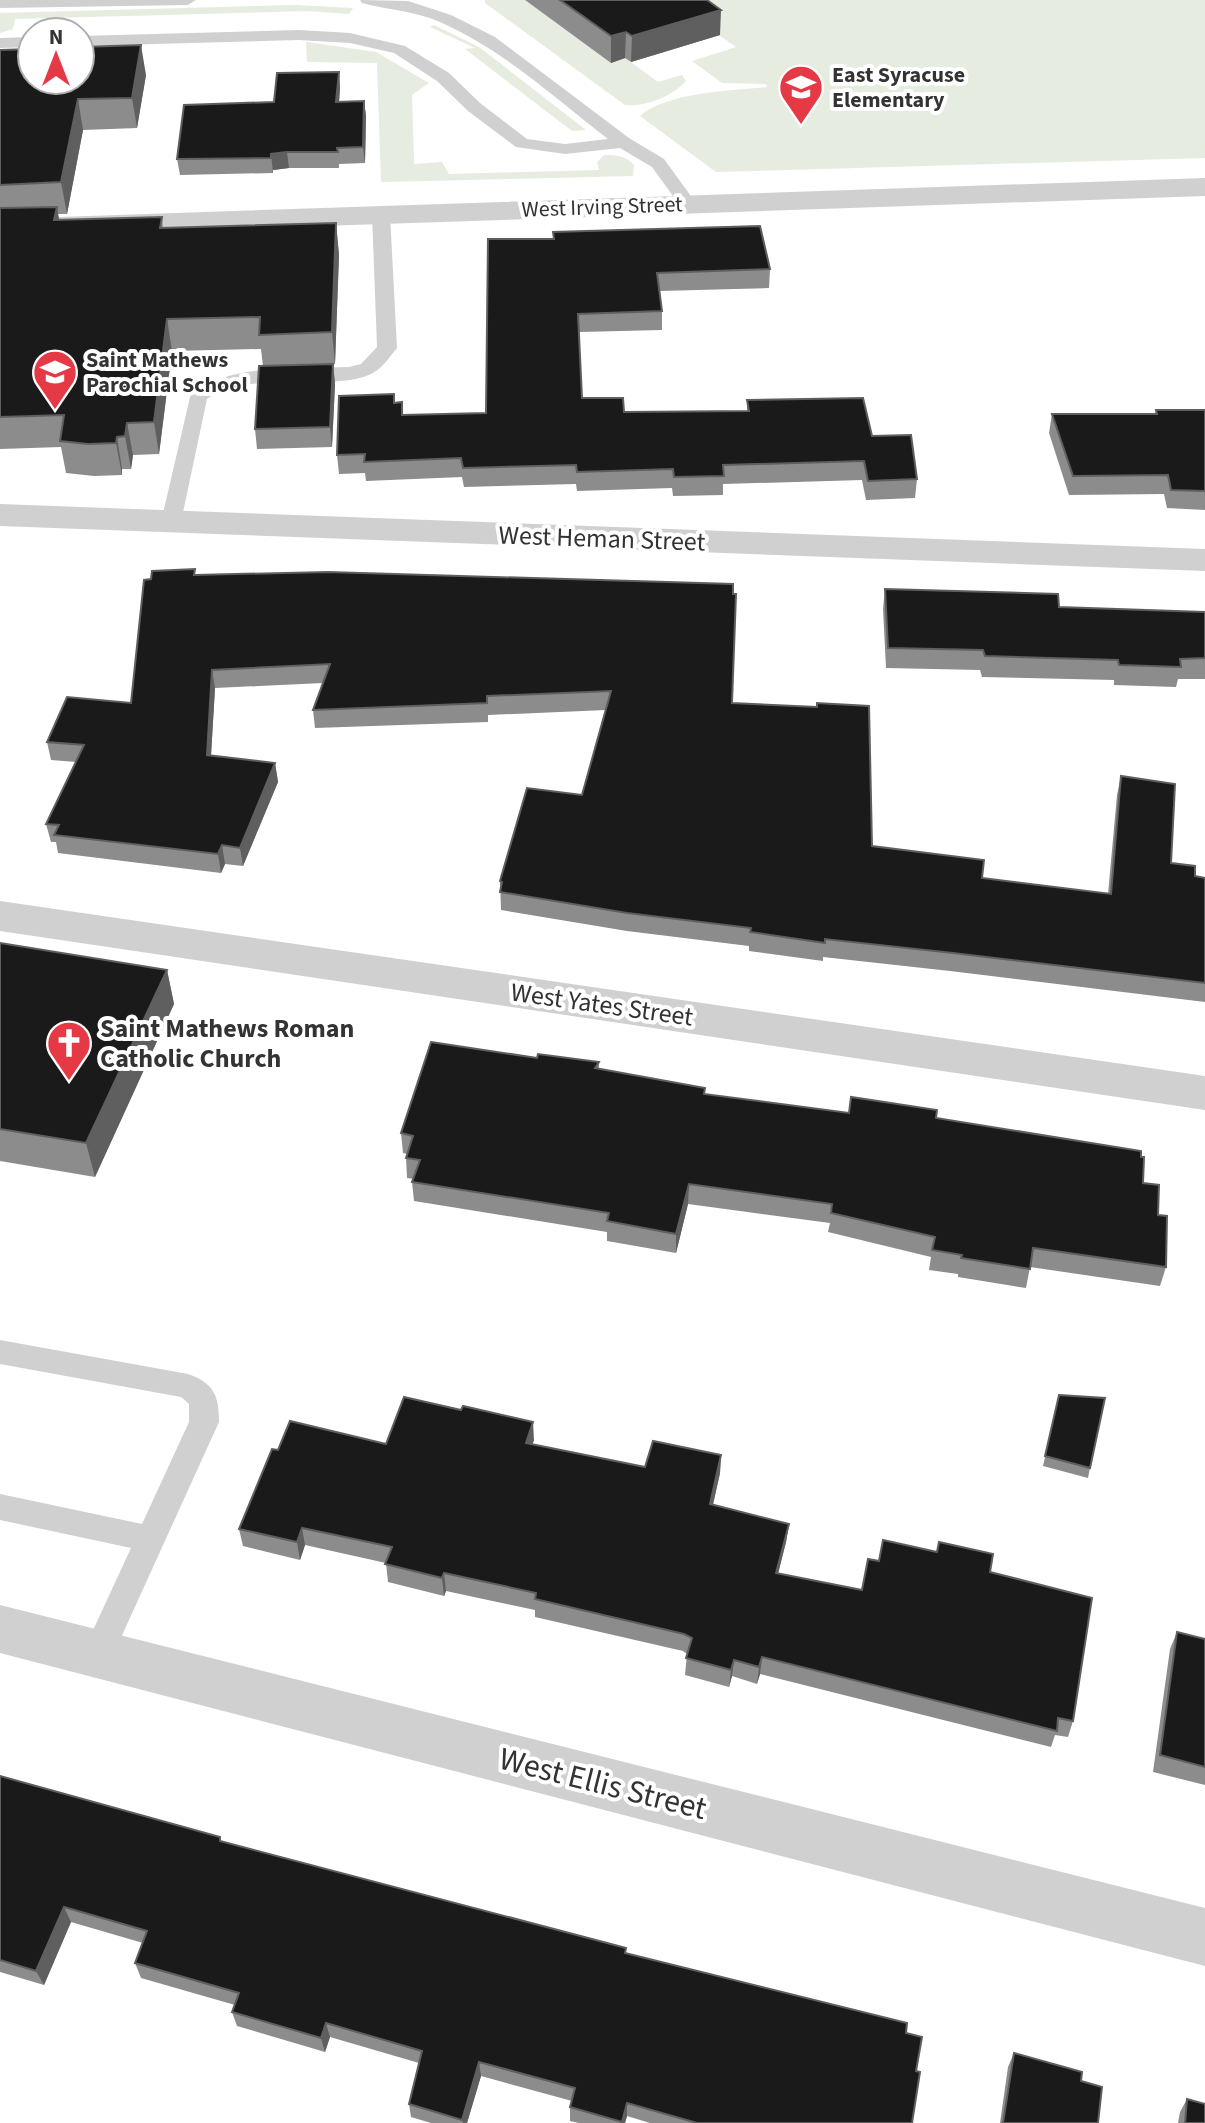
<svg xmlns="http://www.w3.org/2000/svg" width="1205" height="2123" viewBox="0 0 1205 2123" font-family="'Source Sans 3',sans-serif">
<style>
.green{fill:#e6ecdf}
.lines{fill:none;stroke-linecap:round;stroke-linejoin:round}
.service{fill:#d0d0d0;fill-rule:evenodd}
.minor{fill:#d0d0d0;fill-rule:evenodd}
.wall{fill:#8c8c8c}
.shaded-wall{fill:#5f5f5f}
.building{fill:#1a1a1a;stroke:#5f5f5f;stroke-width:2}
.labels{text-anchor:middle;stroke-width:8;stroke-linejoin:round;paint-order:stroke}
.far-poi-label{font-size:22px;font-weight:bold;fill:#333;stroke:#fff;text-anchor:start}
.far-street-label{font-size:22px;fill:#333;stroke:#fff}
.street-label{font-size:26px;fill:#333;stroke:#fff}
.poi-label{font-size:26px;font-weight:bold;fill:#333;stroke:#fff;text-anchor:start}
.near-street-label{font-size:32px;fill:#333;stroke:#fff}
</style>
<rect width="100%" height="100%" fill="#fff"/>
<path class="green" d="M485,0H525L610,62L625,58L658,82L682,75L686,81C671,97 646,107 625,105L485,3Z
M669,0H1205V158L716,172L640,116C667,92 733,91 767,87L766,84L722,83L692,61L736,47Z
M295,5L353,8L349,14L308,11L15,19L13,29L0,33V13Z
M434,25L479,47L586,130L572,131L465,49L475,48L430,27Z
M306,42L376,52L429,83L412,95L414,164L442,162L449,174L599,170L597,162L604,155C616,155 625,155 634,165L633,176L381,182L377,63L307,62Z"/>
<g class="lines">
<path class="service" d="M0,0H196L188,5L0,8Z
M360,0L408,1L451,15L495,37L629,138L664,159L696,203L687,208L681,207L652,167L620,148L565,154L516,147L468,111L437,81L394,53L350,43L299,40L80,46V36L299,30L350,33L405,46L449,73L480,103L527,139L565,144L608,139C555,98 502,49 440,22C415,11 389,10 362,3Z
M32,37V47L0,48V38Z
M381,209L390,214L397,348C391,355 384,366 376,371C342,395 251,367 207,399L181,522L178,526H164L161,522L191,393C232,363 300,369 349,367L361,364L377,347L372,214Z
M0,1340L188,1374C214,1383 219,1396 219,1422L109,1664L98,1669L87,1664L82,1654L131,1548L0,1520V1494L142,1524L189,1422V1404L181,1397L0,1364Z"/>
<path class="minor" d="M1205,178V196L0,237V219Z
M0,504L1205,549V571L0,526Z
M0,901L1205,1076V1110L0,931Z
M0,1605L1205,1908V1966L0,1653Z"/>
</g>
<path class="wall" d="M525,0H707L720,35L631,62L625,58L611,63Z
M0,50L146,75L137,128L83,130L67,214H58L59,220L162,217L163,228L336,223L339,255L335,364L325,365L333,364L335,384L332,447L257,449L255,429L263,366L261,349L172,351L159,454L133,455L131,469H122V475L94,476L66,473L61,447L0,449Z
M339,72L340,88L339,101H364L366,116L365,163L339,164V168H289L273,170V173L180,175L177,159L274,102Z
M553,239L770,269L769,288L660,291L662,311V330L579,332L582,398L624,412L747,411V400L872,436L917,479L915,498L866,500L862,480L723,484V495L673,496L672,488L577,491L576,484L464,487L462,477L366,481L365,473L339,474L337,455L394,403L403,415L486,413Z
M1156,410H1205V510L1167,508L1164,494L1069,495L1049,433L1052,414H1155Z
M196,575L732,703L872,846L982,878L1108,894L1117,795L1121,776L1171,863L1195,876L1205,878V1002L950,971L823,957V961L749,951V946L627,931L501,910L500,881L582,795L606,710L488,715V722L315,728L313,710L323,683L215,688L211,755L275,763L278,782L243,866L225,864L221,873L58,853L56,842H51L46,824L76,762L51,760L47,742L131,703L151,579Z
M885,589L1059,607L1205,612V679H1178L1176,687L1114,685V680L982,677L980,670L886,668L883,609Z
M0,943L167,970L174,1004L95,1177L0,1161Z
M537,1058L599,1062V1069L705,1088V1094L849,1113L936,1118L1141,1157L1143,1183L1158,1215L1166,1267L1160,1286L1030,1267L1026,1288L958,1277V1274L929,1270L931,1257L828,1232L830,1223L688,1204L676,1253L607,1241V1232L414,1201L412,1182L414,1179L407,1178L406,1158L407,1154L403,1153L401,1133Z
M1059,1395L1090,1468L1088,1478L1043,1466Z
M534,1440L532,1444L645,1467L721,1455L720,1473L713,1505L789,1524L786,1542L778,1573L862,1590L879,1561L990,1572L1073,1721L1068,1737L1055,1735L1051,1747L760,1674L757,1684L732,1676L729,1687L685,1675L687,1654L683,1651L535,1617V1610L446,1591L444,1596L388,1582L386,1563L305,1545L300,1560L243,1546L239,1529L278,1450L386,1444Z
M1177,1632L1205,1639V1785L1153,1772L1170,1649Z
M0,1776L222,1842L626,1948V1953L906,2033L916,2071L912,2123H650L627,2116L625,2123H579L570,2121V2107L572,2101L481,2076L467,2123H431L411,2117L409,2104L419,2063L330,2037L325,2052L237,2026L232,2012L235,2005L141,1978L135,1963L143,1943L71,1922L44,1985L0,1972Z
M1014,2053L1081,2081L1098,2123H1000L1008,2067Z
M1187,2099L1205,2123H1178L1180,2112Z"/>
<path class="shaded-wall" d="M721,10L720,35L631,62L632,36Z
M626,32L625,58L611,63V36Z
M141,45L146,75L137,128L132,98Z
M339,72L340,88L338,117L336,102Z
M78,99L83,130L67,214L61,182Z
M364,101L366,116L365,163L363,147Z
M287,152L289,168L273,170V173L271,154Z
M57,207L62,238L54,220Z
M336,223L339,255L335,364L332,332Z
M167,319L172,351L159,454L154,422Z
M333,364L335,384L332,447L330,427Z
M127,423L133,455L131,469L125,436Z
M117,437L122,469V475L116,443Z
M212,670L215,688L210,773L207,755Z
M275,763L278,782L243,866L240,848Z
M222,845L225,864L221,873L218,854Z
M167,970L174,1004L95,1177L86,1143Z
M689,1184L688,1204L676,1253V1234Z
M533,1422L534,1440L527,1461L526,1443Z
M721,1455L720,1473L709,1522L710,1504Z
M789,1524L786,1542L774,1590L776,1573Z
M302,1528L305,1545L300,1560L297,1542Z
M444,1573L446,1591L444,1596L442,1578Z
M762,1657L760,1674L757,1684L759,1667Z
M734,1660L732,1676L729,1687L731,1670Z
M64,1907L71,1922L44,1985L36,1971Z
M326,2023L330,2037L325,2052L321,2038Z
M479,2062L481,2076L467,2123H463L462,2120Z
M627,2103V2116L625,2123H622Z"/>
<path class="building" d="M560,0H707L721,10L632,36L626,32L611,36Z
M141,45L132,98L78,99L61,182L0,185V50L32,49V80H80V47Z
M339,72L336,102L364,101L363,147L337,148L338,152H287L271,154V158L177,159L184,105L274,102L277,73Z
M57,207L54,220L162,217L160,228L336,223L332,332L259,335L260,317L167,319L154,422L127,423L125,436L117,437L116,443L88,444L60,441L64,415L0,417V208Z
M760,226L770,269L657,273L662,311L578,314L582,398H623L624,412L749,411L747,400L863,398L872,436L911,435L917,479L868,481L864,461L723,465L724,476L674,477L673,469L577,472L576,465L463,468L461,458L364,462L365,454L337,455L339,396L394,394V403L402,402V415L486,413L488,239H554L553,232Z
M333,364L330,427L255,429L259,366Z
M1156,410H1205V491L1171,490L1168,475L1073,476L1052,414H1157Z
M195,569L194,575L328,572L733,584V594H736L732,703L817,707V703L869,706L872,846L984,860L982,878L1111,894L1121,776L1175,784L1171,863L1195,866V876L1205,878V983L953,953L825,939V943L750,932L751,928L627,913L500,892L502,882L500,881L527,788L582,795L611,691L487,696V703L313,710L330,664L212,670L207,755L275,763L240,848L222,845L218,854L54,835L59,825L46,824L84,745L47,742L67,697L131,703L144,580L151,579L152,571Z
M885,589L1058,594L1059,607L1205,612V658L1180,659L1181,667L1119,665L1118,660L985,656L983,650L888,648Z
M0,943L167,970L86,1143L0,1129Z
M431,1042L537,1058L538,1054L599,1062L595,1068L705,1088L704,1094L849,1113L851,1097L937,1110L936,1118L1141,1151V1157H1144L1143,1183L1159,1185L1158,1215L1167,1216L1166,1267L1033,1248L1030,1269L961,1258L962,1255L932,1250L935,1237L831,1213L832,1204L689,1184L676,1234L607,1221L609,1213L412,1182L420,1160L406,1158L413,1136L401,1133Z
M1059,1395L1105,1398L1090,1468L1045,1456Z
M404,1397L461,1410L463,1406L533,1422L526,1443L645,1467L653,1441L721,1455L710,1504L789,1524L776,1573L862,1590L868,1559L879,1561L883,1540L937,1552L939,1542L993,1554L990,1572L1092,1598L1073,1721L1058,1718L1057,1731L762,1657L759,1667L734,1660L731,1670L686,1658L692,1638L684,1634L535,1599L536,1593L444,1573L442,1578L385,1564L392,1547L302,1528L297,1542L239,1529L272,1449L278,1450L290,1421L386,1444Z
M1177,1632L1205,1639V1767L1160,1755Z
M0,1776L220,1837V1841L626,1948L625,1953L907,2023L906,2033L922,2037L916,2071L920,2072L912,2123H697L627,2103L622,2122L570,2107L575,2088L479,2062L462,2120L409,2104L422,2051L326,2023L321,2038L232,2012L239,1993L135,1963L147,1931L64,1907L36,1971L0,1960Z
M1014,2053L1082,2072L1081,2081L1102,2087L1098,2123H1003Z
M1187,2099L1205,2104V2123H1185Z"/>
<defs>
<g id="school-pin" transform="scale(2.3)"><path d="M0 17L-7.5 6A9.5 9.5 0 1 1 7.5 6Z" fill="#e63946" stroke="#fff"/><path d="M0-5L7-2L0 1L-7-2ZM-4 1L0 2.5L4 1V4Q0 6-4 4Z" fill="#fff"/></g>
<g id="church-pin" transform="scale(2.3)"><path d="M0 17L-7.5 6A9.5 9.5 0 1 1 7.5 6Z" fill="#e63946" stroke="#fff"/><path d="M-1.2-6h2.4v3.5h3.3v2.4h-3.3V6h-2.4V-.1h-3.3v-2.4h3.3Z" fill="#fff"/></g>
</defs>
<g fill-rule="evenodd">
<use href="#school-pin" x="801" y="87"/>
<use href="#school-pin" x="55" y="372"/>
<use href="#church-pin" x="69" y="1043"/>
</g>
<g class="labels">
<g class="far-poi-label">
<text x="832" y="82">East Syracuse<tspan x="832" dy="25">Elementary</tspan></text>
<text x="86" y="367">Saint Mathews<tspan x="86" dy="25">Parochial School</tspan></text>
</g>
<g class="far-street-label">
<text transform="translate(602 206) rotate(-2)" y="8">West Irving Street</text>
</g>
<g class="street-label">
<text transform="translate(602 538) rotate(2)" y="9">West Heman Street</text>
<text transform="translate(602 1004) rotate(8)" y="9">West Yates Street</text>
</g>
<g class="poi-label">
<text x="100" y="1037">Saint Mathews Roman<tspan x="100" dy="30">Catholic Church</tspan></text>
</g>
<g class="near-street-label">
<text transform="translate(603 1783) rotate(14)" y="11">West Ellis Street</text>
</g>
</g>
<g transform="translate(56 56)"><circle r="38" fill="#ffffff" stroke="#adadad" stroke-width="2"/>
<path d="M0-6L14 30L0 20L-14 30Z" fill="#e63946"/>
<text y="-12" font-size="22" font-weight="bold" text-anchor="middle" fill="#333333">N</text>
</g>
</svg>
